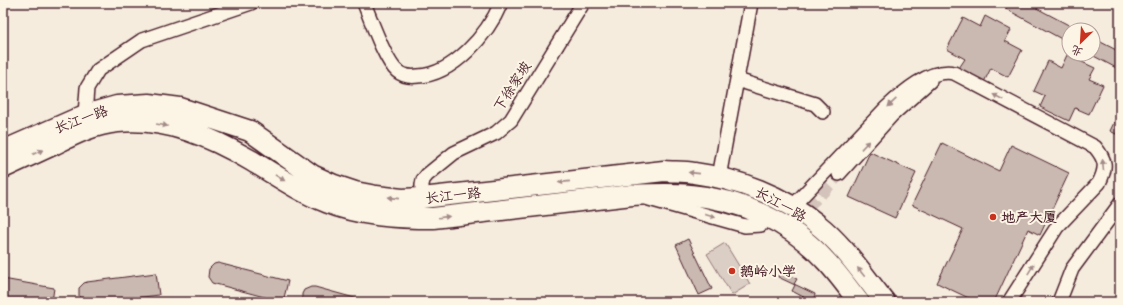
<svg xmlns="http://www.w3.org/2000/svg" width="1123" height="305" viewBox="0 0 1123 305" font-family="Dekko,'LXGW WenKai TC',sans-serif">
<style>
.green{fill:#dbcec4;stroke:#927678}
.building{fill:#cab9b1;stroke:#4a1f2b}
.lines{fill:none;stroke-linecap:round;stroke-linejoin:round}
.street-tunnel{stroke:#d3c3ba;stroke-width:13;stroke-dasharray:13 6;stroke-linecap:butt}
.street-casing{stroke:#4a1f2b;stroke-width:16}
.primary-casing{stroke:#4a1f2b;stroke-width:23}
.street{stroke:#fcf5e5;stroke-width:13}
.primary{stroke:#fcf5e5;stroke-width:20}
.oneway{fill:#a38a88}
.poi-dot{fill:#c8321e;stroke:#fcf5e5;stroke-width:1.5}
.labels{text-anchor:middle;stroke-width:4;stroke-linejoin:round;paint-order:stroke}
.street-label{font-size:14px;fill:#4a1f2b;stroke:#fcf5e5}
.poi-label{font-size:14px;font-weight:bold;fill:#4a1f2b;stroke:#fcf5e5;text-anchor:start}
</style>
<rect width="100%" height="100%" fill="#f5ecde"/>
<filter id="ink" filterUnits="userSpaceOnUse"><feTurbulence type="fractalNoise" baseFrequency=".025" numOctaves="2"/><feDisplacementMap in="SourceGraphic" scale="8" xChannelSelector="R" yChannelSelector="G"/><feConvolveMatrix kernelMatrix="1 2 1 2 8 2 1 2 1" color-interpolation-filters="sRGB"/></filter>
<g filter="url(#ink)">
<path class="green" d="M725,243L750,284L732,295L707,254Z"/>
<path class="building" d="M1009,3H1027L1078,30H1069V43L1006,9Z
M985,16L1011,30L1005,41L1022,50L1008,77L991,68L984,82L959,68L965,59L947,49L963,18L980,27Z
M1093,38L1120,52V70L1090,54H1093Z
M1067,55L1095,68L1089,79L1103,85L1089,114L1075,108L1069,121L1040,107L1045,96L1034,91L1048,61L1061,68Z
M1120,110V136L1110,131Z
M942,143L999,171L1011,145L1069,173L1040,235L1028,229L994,302H977L937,283L963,229L912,205Z
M870,152L916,173L895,218L849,197Z
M688,239L712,289L699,295L676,245Z
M218,263L288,281L283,302L212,283L208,277L209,269L214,264Z
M780,271L797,279L794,284L815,294L814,299L819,302H813L792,291L795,285L778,277Z
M156,273L159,295L102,302H84L79,296V288L84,283L87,282Z
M3,279L54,288L52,302L3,301Z
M311,287H315L369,302H302V294L304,290Z"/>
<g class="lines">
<path class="street-tunnel" d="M772,223C801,217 820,195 839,174"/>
<g class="street-casing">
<path id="street" d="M364,3C371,20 385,61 397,71C403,76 411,77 418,76C453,75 488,34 501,3
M737,80L815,104L823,112
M85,115L87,88L98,70L142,40L251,3
M839,174L892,115L930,81
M719,177L751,3
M422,198V185L423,180L427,175L454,153L496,133L511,120L583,3
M649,199L745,226L761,225
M792,207L886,108C902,93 930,68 954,73L1095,147C1106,160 1107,167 1099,183L1057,227L1009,302
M1059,302L1072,269L1120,204"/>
</g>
<g class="primary-casing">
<path id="primary" d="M3,151L85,115L117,106L149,104L180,108L250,131L312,175L334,185L355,192L376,196L402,199L422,198L664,171C674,172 684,171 694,173C738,179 783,196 817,224C844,245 864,276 885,302
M3,168C20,160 38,152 55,144C75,134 95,124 118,122C166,117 211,137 252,161C277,176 300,192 326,202C360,216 397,218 433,218L632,195C651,194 670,193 690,195C740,199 790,222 824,259C837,272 848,288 859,302"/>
</g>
<use href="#street" class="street"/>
<use href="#primary" class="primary"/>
</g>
<defs><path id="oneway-solid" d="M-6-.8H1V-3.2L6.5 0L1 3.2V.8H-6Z"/></defs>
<g class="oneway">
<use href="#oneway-solid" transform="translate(998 97) rotate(-152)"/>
<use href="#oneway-solid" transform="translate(892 103) rotate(137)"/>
<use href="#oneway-solid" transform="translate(162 125) rotate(10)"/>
<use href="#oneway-solid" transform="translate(865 145) rotate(-47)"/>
<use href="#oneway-solid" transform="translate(38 152) rotate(-25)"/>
<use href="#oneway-solid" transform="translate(1103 165) rotate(-95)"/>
<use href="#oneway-solid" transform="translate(694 173) rotate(-174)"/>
<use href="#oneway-solid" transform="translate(280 178) rotate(31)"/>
<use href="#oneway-solid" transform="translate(564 182) rotate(174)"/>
<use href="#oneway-solid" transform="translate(393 198) rotate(-174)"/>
<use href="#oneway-solid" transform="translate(710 216) rotate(16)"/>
<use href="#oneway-solid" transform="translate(444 217) rotate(-7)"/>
<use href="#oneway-solid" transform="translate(1031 269) rotate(-58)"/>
<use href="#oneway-solid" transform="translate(861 272) rotate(-129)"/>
</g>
</g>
<g class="poi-dot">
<circle cx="993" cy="217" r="4"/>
<circle cx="732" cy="271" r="4"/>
</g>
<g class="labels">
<g class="street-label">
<text transform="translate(512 86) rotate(-57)" y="5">下徐家坡</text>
<text transform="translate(81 119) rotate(-20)" y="5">长江一路</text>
<text transform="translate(453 195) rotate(-6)" y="5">长江一路</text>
<text transform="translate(781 204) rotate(29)" y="5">长江一路</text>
</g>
<g class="poi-label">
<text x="1001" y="222">地产大厦</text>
<text x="740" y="276">鹅岭小学</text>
</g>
</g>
<rect width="1123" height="305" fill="none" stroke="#fcf5e5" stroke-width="16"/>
<rect x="8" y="8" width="1107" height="289" fill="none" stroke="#4a1f2b" stroke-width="1.5" filter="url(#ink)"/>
<g transform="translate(1081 42) rotate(205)"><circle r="19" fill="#fcf5e5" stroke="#b59f9b"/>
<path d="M0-3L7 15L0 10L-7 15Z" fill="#c8321e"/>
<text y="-6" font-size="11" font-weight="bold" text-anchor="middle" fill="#4a1f2b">北</text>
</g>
</svg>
